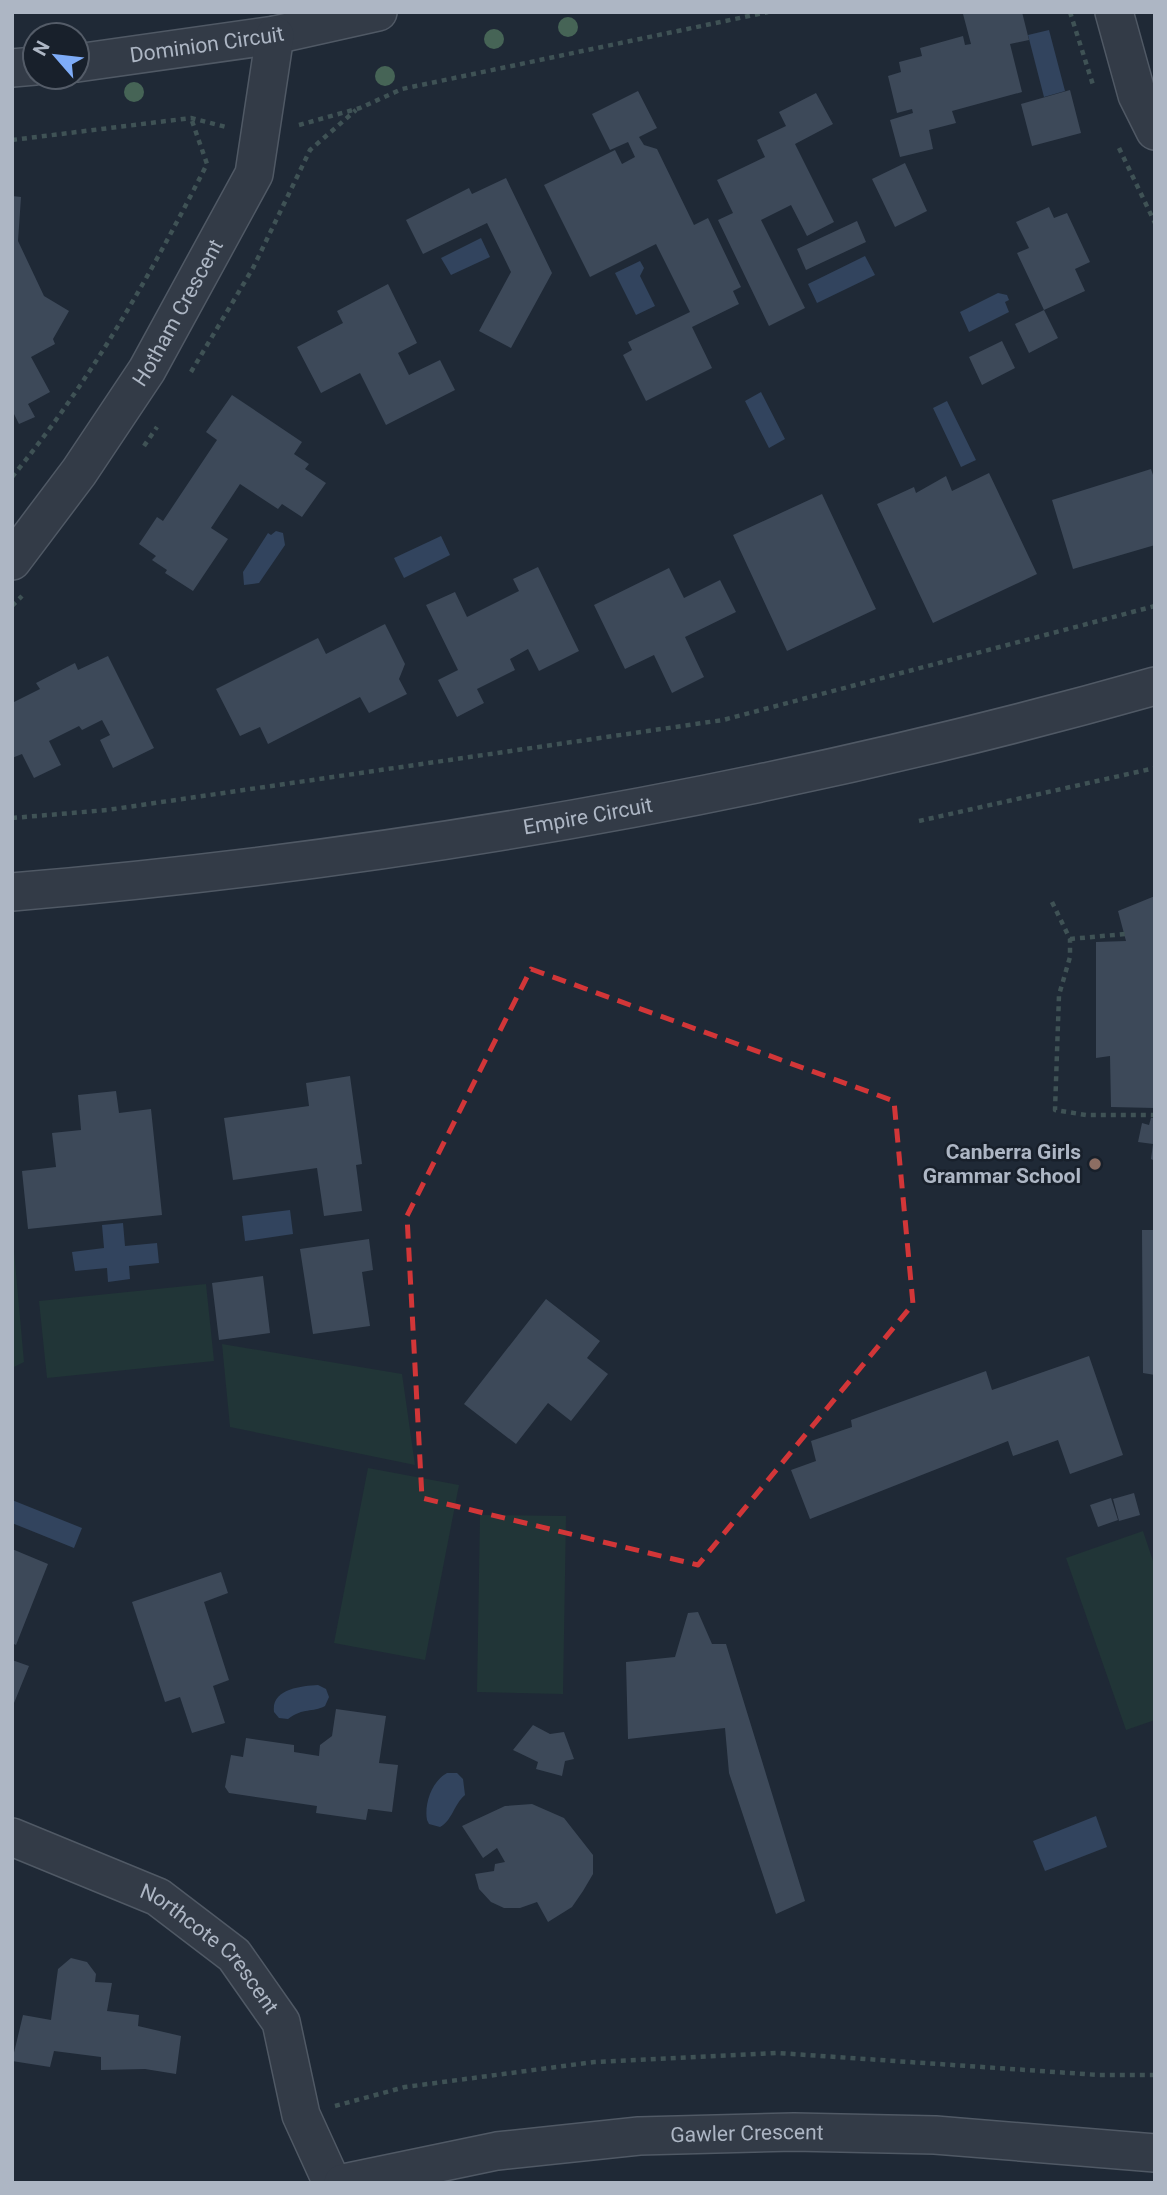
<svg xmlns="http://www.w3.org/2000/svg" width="1167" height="2195" viewBox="0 0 1167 2195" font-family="Roboto,sans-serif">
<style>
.grass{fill:#213537}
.water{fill:#32445e}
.building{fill:#3d4959}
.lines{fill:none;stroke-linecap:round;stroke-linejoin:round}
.street-casing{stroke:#505965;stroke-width:40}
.path{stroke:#3f5255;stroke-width:4.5;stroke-dasharray:5 5;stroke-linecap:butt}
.street{stroke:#333b47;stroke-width:37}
.tree{fill:#466456}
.marked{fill:none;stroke:#d23638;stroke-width:5;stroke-dasharray:14 9;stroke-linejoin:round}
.education-dot{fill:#8d6e63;stroke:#18202b;stroke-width:2.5}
.labels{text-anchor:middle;stroke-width:5;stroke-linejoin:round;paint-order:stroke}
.street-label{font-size:21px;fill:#adb6c4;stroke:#18202b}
.poi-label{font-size:21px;font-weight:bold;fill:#adb6c4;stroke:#18202b;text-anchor:end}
</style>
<rect width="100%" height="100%" fill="#1f2936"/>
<path class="grass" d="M12,1229L24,1362L12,1368Z
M206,1284L214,1361L47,1378L39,1301Z
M222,1344L402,1374L415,1465L230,1427Z
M368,1468L459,1485L425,1660L334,1643Z
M480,1515L566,1516L563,1694L477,1692Z
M1143,1531L1155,1567V1720L1126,1730L1066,1558Z"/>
<path class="water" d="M1049,30L1065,91L1044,97L1028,35Z
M481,238L490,257L451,275L441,258Z
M865,256L875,275L817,303L808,284Z
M640,261L644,268L640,276L655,306L636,315L615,273Z
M998,293L1007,295L1009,300L1005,302L1009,312L969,332L960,312Z
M761,392L785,439L769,448L745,401Z
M947,401L976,460L961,467L933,408Z
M276,531L283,533L285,545L259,583L244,585L243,572L268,533L271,535Z
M441,536L450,555L404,578L394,558Z
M290,1210L293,1234L245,1241L242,1216Z
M123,1223L125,1246L157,1243L159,1263L129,1266L130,1279L108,1282L107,1268L75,1271L72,1252L104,1248L102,1225Z
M12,1500L82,1528L74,1548L12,1523Z
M318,1685L326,1689L329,1697L325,1706C312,1713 304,1707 288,1719L279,1718L274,1712C271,1689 301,1686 318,1685Z
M447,1773H457L463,1779L465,1795C454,1804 452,1821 440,1827L429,1824L427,1820C424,1804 432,1781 447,1773Z
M1096,1816L1107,1847L1045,1871L1033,1841Z"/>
<path class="building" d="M971,12H1022L1029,40L1010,44L1022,92L952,111L956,123L929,130L933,149L900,157L890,120L913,113L912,109L897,113L888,76L901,72L899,62L922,56L920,48L963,36L965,45L971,44L963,14Z
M1070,90L1081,133L1032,146L1021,104Z
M638,91L657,128L639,137L644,145L657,149L694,225L708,218L741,287L733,291L739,304L692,327L712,368L646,401L623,355L632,350L628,342L690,312L656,244L590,277L544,185L615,150L622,164L635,157L628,142L610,150L592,114Z
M816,93L833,124L795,144L834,222L807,236L791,205L761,220L805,308L769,326L718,220L733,213L717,180L765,157L757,140L786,126L779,112Z
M905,163L927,211L895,227L872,179Z
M506,178L552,273L511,348L479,331L511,272L487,223L423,254L406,220L469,188L472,194Z
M12,196L21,197L18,241L44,296L69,311L53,339L55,344L31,357L50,392L28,404L35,417L19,424L12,410Z
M1049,207L1054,218L1067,213L1090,262L1075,269L1085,291L1044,310L1017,253L1029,248L1016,222Z
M857,221L866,242L806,270L797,249Z
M388,284L417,343L398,353L409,375L440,360L455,390L386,425L360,373L321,393L297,347L343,323L337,311Z
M1044,310L1058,338L1029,353L1015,324Z
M1002,341L1015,368L982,385L969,357Z
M232,395L302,442L294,454L309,464L305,469L326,483L302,517L282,504L278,509L240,484L211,528L228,539L193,591L165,573L167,570L152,560L156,556L139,544L157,517L163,521L217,440L206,432Z
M1151,469L1155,481V545L1073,569L1052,500Z
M989,473L1037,574L933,623L877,504L914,487L916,493L946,476L952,491Z
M822,494L876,609L787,651L733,535Z
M538,567L579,651L539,671L528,649L510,659L515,670L477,689L484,703L457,717L438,680L458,670L426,605L455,592L467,617L519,591L513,579Z
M669,568L684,598L720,580L736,612L685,637L704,677L672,693L654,655L625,669L594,605Z
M385,624L405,664L399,679L407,694L369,713L360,697L268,744L260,727L240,736L216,689L318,638L326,654Z
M108,656L154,748L113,768L100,740L110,735L102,720L82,730L79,726L49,741L61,765L34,778L22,754L12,758V703L40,689L36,683L75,663L78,670Z
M1155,896V1108L1111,1107L1110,1056L1096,1058V942L1126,941L1118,911Z
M350,1076L362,1164L356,1165L362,1211L324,1216L317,1168L233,1180L224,1118L309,1106L306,1083Z
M116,1091L119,1113L151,1109L162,1215L28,1229L22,1171L56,1167L52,1133L81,1130L78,1095Z
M1151,1118H1155V1161L1151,1159L1153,1144L1138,1142L1142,1123L1149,1125Z
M1142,1230H1155V1375L1143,1373Z
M369,1239L373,1270L362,1272L370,1326L313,1334L300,1249Z
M263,1276L270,1333L219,1340L212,1283Z
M546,1299L600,1341L587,1358L608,1374L571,1421L548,1403L516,1444L464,1404Z
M1089,1356L1123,1455L1070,1474L1058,1440L1013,1456L1008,1441L810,1519L791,1470L816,1461L811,1441L852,1427L851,1420L986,1371L992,1390Z
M1134,1493L1140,1515L1119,1521L1113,1499Z
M1111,1498L1118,1520L1098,1527L1090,1505Z
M12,1549L48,1564L16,1645L12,1643Z
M221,1572L228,1593L204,1602L229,1680L213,1686L225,1723L192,1733L180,1697L165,1702L132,1602Z
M698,1612L712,1644H726L805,1901L776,1914L729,1773L725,1728L628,1739L626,1662L675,1657L688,1613Z
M12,1660L29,1666L12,1708Z
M336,1709L386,1716L379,1763L398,1765L392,1812L368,1809L366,1820L316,1813L317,1806L229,1793L225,1787L231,1755L243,1757L246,1738L294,1745V1752L319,1756L320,1745L332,1736Z
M533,1725L550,1734L564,1732L574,1759L565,1761L562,1776L536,1769L538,1762L513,1750Z
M532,1804L564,1818L593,1855V1874L583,1891L572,1907L548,1922L537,1902L520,1908H504L491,1902L479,1889L475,1874L494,1871L495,1864L505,1862L497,1848L483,1858L462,1826L505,1806Z
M71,1958L87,1962L96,1974L95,1982L112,1983L107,2011L139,2015L138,2026L181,2036L176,2074L145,2069L101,2070V2057L54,2051L50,2067L12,2061L23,2015L51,2020L58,1969Z"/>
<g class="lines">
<g class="street-casing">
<g id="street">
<path d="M1114,12L1137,95L1155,131"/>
<path id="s1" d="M77,63L275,35L378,12"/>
<path d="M12,68L35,66"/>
<path id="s2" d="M12,561L79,472L147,370L254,174L275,35"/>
<path id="s3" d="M12,892C399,859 781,792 1155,686"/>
<path id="s4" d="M12,1837L158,1897L234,1955L281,2022L301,2115L332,2183"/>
<path id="s5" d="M343,2183L497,2151L639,2136L794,2132L935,2135L1155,2153"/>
</g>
</g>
<path class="path" d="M1070,12L1093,85
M299,125L360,108L402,89L768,12
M12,140L191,118L226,127
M1119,148L1155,223
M191,372L253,268L310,150L356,110
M144,446L157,427
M12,477C91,381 151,274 207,164L191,118
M12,606L22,596
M12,818L107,810L723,720L1155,606
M919,821L1155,768
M1052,902L1070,939V957L1059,995L1055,1110L1086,1115H1155
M1070,939L1125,934
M335,2106L405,2087L594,2062L778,2053L1099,2075H1155"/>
<use href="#street" class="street"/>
</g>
<g class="tree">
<circle cx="568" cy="27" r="10"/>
<circle cx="494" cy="39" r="10"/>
<circle cx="385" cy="76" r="10"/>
<circle cx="134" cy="92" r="10"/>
</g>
<path class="marked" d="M531,969L894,1101L913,1304L698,1565L422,1498L407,1216Z"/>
<circle class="education-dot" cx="1095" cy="1164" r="7"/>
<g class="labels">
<g class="street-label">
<text dy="7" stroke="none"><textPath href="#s1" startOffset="131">Dominion Circuit</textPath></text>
<text dy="7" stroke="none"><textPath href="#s2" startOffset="299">Hotham Crescent</textPath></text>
<text dy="7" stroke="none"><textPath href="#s3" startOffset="581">Empire Circuit</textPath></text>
<text dy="7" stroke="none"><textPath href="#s4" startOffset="231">Northcote Crescent</textPath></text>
<text dy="7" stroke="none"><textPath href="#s5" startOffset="408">Gawler Crescent</textPath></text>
</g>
<g class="poi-label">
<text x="1081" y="1159">Canberra Girls<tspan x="1081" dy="24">Grammar School</tspan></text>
</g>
</g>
<rect width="1167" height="2195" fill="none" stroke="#adb6c4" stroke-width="28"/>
<g transform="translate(56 56) rotate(298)"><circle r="33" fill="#18202b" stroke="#545c68" stroke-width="2"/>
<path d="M0-5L12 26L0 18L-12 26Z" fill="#7eacf8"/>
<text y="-10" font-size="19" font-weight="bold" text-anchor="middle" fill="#adb6c4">N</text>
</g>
</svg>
